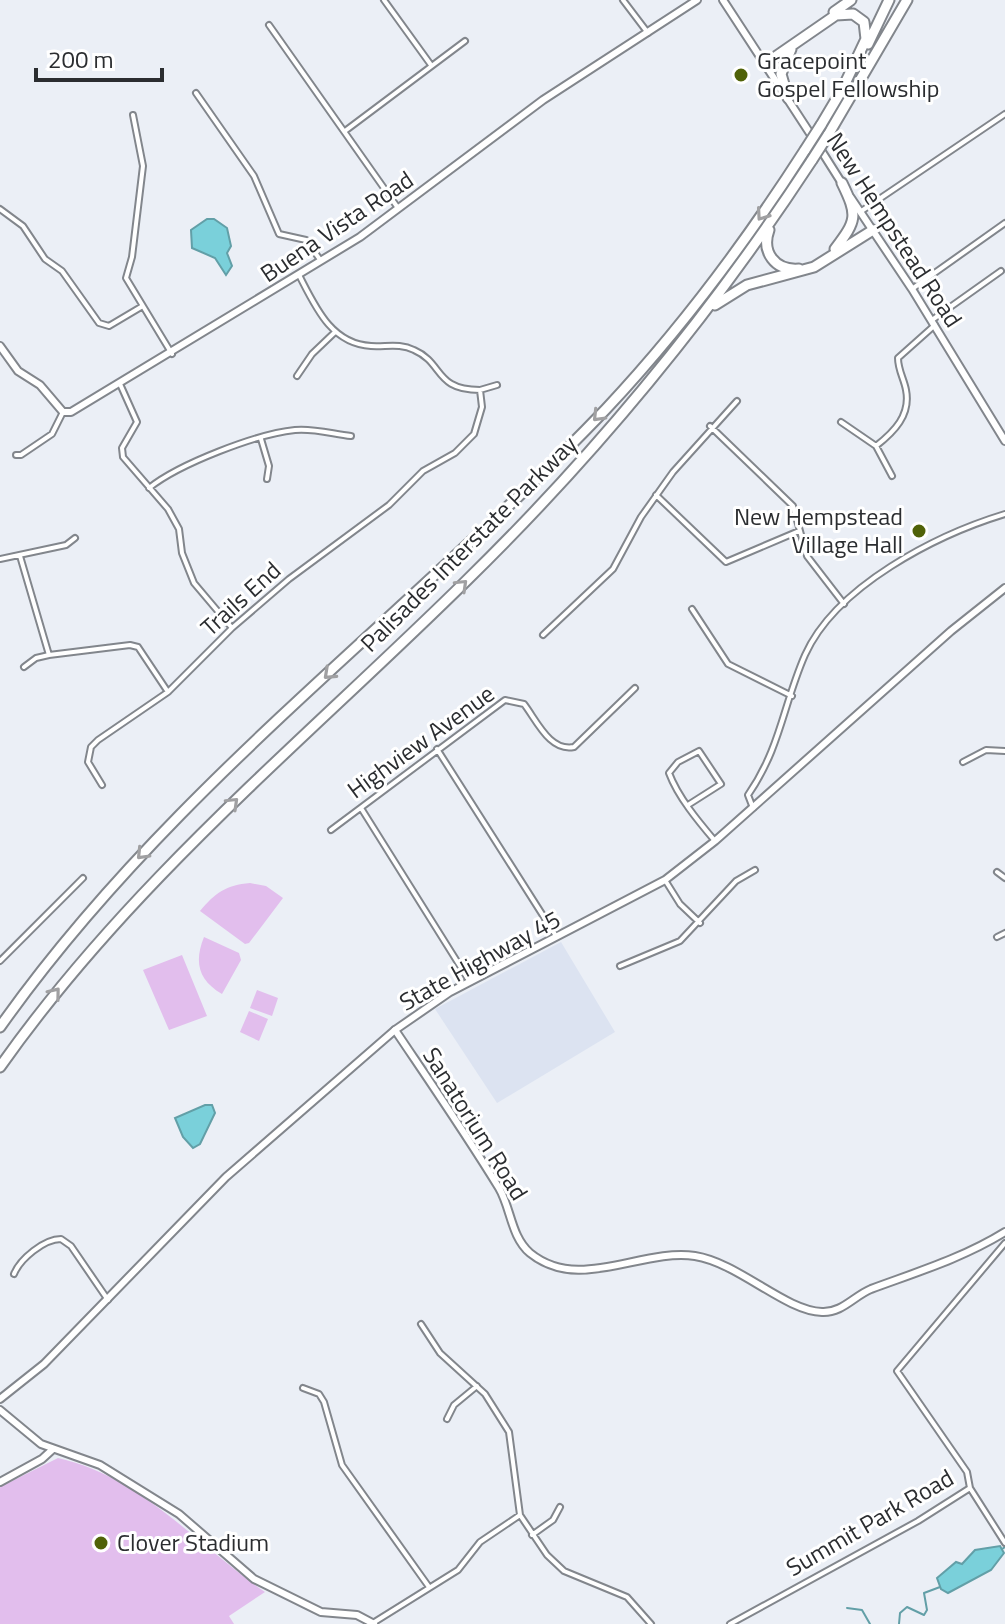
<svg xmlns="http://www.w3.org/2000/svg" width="1005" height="1624" viewBox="0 0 1005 1624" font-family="'Titillium Web',sans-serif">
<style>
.built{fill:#dce3f1}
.green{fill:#e2beed}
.water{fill:#7ad0da;stroke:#629fa7;stroke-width:2}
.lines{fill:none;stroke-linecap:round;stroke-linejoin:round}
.stream{stroke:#629fa7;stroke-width:2}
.minor-casing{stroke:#82868c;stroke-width:8}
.tertiary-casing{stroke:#82868c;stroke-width:10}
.secondary-casing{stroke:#82868c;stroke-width:10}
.motorway-casing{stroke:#82868c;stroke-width:13}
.minor{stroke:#fff;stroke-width:4}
.tertiary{stroke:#fff;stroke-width:6}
.secondary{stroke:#fff;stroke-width:6}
.motorway{stroke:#fff;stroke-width:9}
.motorway-bridge-casing{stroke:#82868c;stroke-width:13;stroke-linecap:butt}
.motorway-bridge{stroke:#fff;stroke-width:9}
.oneway{stroke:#a0a0a2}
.poi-dot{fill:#506208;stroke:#fff;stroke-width:3}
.labels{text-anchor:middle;stroke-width:6;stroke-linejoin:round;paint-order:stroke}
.poi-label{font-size:24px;fill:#2b2d30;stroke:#fff;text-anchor:start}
.street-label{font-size:24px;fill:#2b2d30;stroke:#fff}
</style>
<rect width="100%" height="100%" fill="#ebeff6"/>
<path class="built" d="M561,942L615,1032L497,1103L435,1009Z"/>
<path class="green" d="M250,883L266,886L283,898L249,943L245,944L200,911C215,893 226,885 250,883Z
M204,937L239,953L241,960L222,994C198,980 194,962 204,937Z
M182,955L207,1016L169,1030L143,970Z
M257,990L278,998L272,1016L250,1008Z
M249,1011L268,1019L259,1041L240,1032Z
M58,1458C140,1476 197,1545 265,1592L229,1616L234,1624H0V1487Z"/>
<path class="water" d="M207,219H214L227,228L231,246L227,253L232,266L226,275L215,258L192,248L191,230Z
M205,1105H212L215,1113L200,1144L193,1148L183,1137L175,1118Z
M1000,1546L1004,1553L991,1570L948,1593L941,1589L937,1578L956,1562L962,1564L975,1550Z"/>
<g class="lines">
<path class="stream" d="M1002,1549L1005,1547
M847,1608L862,1610L870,1624
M899,1624L900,1613L907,1607L924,1615L927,1610L924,1593L940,1587"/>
<g class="minor-casing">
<path id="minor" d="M384,0L431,65
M623,0L648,33
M269,25L398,208
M196,93L254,176L279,234L306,240L321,261
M133,115L143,166L132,257L126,278L172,354
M345,131L465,41
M0,209L23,226L45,259L62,271L99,323L109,326L141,307
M860,212L1005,114
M912,289L1005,223
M932,320L1001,271
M297,376L312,354L334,333
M120,384L137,422L122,448L123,457L168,509L179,529L182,553L194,583L232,628
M480,390L497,385
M841,422L876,446L892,476
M710,426L793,506L807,556L844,604
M261,439L269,466L267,479
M876,446C894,432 911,415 906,390C904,379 898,370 898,358L935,325
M16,455H21L52,434L63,412
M149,488C179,464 256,434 295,430C313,428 333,434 351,436
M656,495L726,562L799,531
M20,556L49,655
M0,559L66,545L75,538
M692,609L728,664L792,696
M543,635L613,569L641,517L673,472L737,401
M24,667L36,658L49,655L130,645L138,647L168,692
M437,749L556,936
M963,762L986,750L1005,751
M102,785L88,762L91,747L98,740L168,692L232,628L289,579L389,505L423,471L455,453L474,434L482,407L480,390C434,390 444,363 414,350C400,343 386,347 371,346C331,344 315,306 299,275
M688,805L721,784L699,751L678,762L669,773C678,797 698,821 715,841
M361,808L470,982
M753,808L748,795C781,747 783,705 805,655C836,586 936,535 1005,514
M331,830L505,700L524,704C537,721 550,752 574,747L635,688
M997,872L1005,878
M665,880L680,904L700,923
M997,937L1005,933
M0,961L83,878
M620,966L680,941L736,881L755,870
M14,1274C20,1259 44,1239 61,1239L71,1246L108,1300
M421,1324L440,1353L485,1394L509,1432L520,1515L547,1555L564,1571L627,1597L651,1624
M303,1388L319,1394L324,1402L342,1465L429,1587
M447,1419L454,1405L477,1386
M970,1488L1005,1543
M532,1535L553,1520L560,1507
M373,1623L458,1570L480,1542L520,1515
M730,1624L918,1521L970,1488L967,1472L897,1371L1005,1243"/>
</g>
<g class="tertiary-casing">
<path id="tertiary" d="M723,0L813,138
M819,147L843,185
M851,198L912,289L1005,441
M0,346L18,371L40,385L63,412H71L360,237L543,100L697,0
M395,1030C430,1082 466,1134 499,1188C511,1208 511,1237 530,1253C579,1293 641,1248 695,1256C739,1263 785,1311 822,1312C842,1313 854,1296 871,1289C917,1272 963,1258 1005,1232
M0,1410L41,1444L100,1465L179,1514L254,1579L321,1612L357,1615L374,1624
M0,1482L42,1459L53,1449"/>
</g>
<g class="secondary-casing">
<path id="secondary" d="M0,1399L44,1364L226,1177L395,1030L450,992L665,880L715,841L951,631L1005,588"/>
</g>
<g class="motorway-casing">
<path id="motorway" d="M834,12L851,0
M868,44L889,0
M765,64L836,15L853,14L864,22L866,39L841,92
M788,98L781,74L791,49
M821,125L843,88
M828,135L907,0
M769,230C761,252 775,271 799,269
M835,249C857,220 858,216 842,183
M715,305L747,285L814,267L873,230
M0,1027C167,790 407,617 606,409C681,329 746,242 805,150
M0,1067C130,882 306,739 466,581C596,454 712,313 812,160"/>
</g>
<use href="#minor" class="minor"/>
<use href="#tertiary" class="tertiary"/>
<use href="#secondary" class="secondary"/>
<use href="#motorway" class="motorway"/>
<g class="motorway-bridge-casing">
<path id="motorway-bridge" d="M805,150L821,125
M812,160L828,135"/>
</g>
<use href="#motorway-bridge" class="motorway-bridge"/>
</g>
<defs><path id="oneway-chevron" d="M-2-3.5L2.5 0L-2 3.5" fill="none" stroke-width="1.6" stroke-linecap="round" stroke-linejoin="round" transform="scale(2)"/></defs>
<g class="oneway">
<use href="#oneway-chevron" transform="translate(762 215) rotate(125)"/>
<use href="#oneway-chevron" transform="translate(598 416) rotate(134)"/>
<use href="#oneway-chevron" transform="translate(462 585) rotate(-44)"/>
<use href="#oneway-chevron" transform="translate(329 674) rotate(137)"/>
<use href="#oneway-chevron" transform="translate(233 803) rotate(-44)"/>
<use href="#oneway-chevron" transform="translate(142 854) rotate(134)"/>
<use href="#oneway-chevron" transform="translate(55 993) rotate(-51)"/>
</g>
<g class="poi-dot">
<circle cx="741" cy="75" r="8"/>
<circle cx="919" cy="531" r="8"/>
<circle cx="101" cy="1543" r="8"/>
</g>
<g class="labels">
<g class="poi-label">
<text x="757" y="69">Gracepoint<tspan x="757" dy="28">Gospel Fellowship</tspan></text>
<text x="903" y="525" text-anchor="end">New Hempstead<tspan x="903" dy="28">Village Hall</tspan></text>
<text x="117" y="1551">Clover Stadium</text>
</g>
<g class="street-label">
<text transform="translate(337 227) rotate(-34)" y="8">Buena Vista Road</text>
<text transform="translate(894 230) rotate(57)" y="8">New Hempstead Road</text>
<text transform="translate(469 544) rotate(-45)" y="8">Palisades Interstate Parkway</text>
<text transform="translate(241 599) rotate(-42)" y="8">Trails End</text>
<text transform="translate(421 742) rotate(-36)" y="8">Highview Avenue</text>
<text transform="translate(480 961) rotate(-29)" y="8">State Highway 45</text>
<text transform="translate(475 1124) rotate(58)" y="8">Sanatorium Road</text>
<text transform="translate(870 1523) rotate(-30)" y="8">Summit Park Road</text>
</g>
</g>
<path d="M36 68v12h126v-12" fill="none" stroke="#2b2d30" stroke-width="4"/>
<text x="48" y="68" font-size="24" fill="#2b2d30" stroke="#ffffff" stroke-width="6" paint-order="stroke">200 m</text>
</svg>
